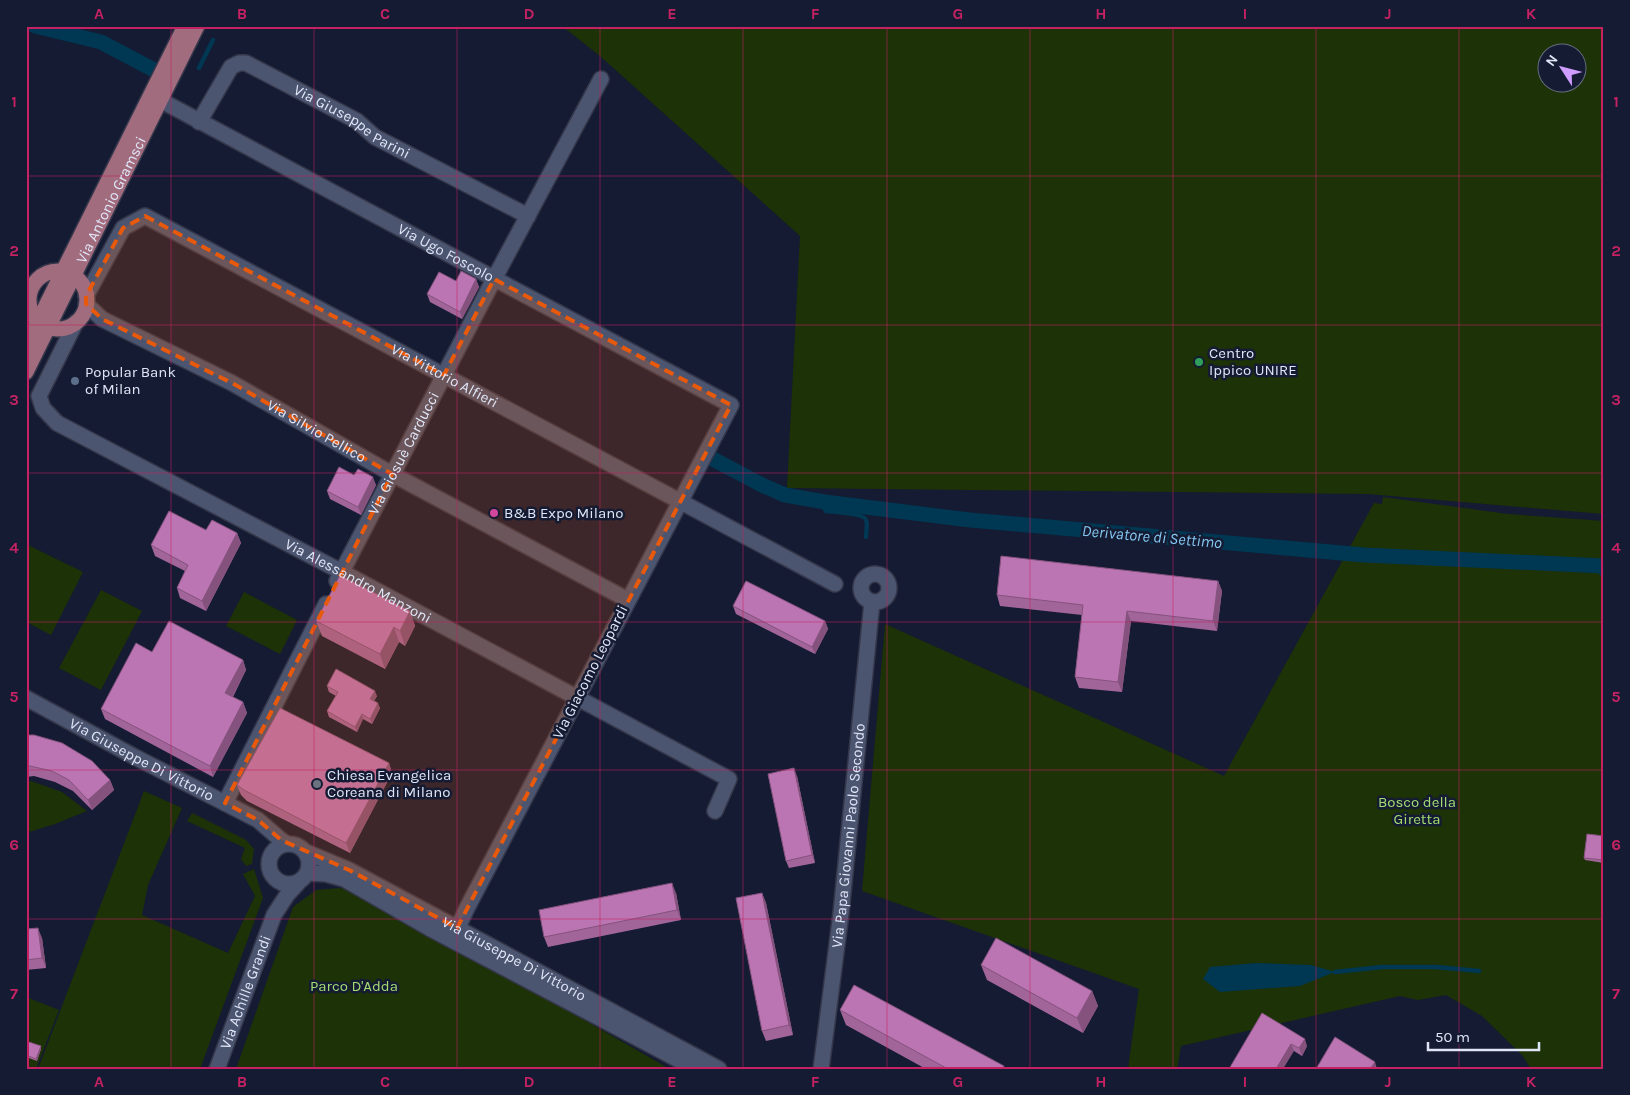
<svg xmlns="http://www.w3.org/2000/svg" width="1630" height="1095" viewBox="0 0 1630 1095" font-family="Karla,sans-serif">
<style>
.green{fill:#1d3206;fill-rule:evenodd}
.water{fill:#003752}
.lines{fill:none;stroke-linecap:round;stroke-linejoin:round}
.stream{stroke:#003752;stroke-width:4.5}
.canal{stroke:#003752;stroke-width:15}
.minor-casing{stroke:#34364a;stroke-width:18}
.major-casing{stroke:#34364a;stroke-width:18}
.minor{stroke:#4c5570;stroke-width:15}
.major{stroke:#a16c7e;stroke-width:15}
.wall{fill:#a2659a}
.shaded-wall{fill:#84527d}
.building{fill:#bc75b3;stroke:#84527d}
.marked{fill:#e8590c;fill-opacity:0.2;stroke:#e8590c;stroke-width:4;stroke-dasharray:10 6;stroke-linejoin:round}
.grid{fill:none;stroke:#c42263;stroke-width:1;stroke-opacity:0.55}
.leisure-dot{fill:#2e9e5b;stroke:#141b32;stroke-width:2}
.service-dot{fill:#5c6f8a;stroke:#141b32;stroke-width:2}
.hotel-dot{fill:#d1479c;stroke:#141b32;stroke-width:2}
.worship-dot{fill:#6b7280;stroke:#141b32;stroke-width:2}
.labels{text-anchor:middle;stroke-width:5;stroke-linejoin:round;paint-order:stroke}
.street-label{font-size:15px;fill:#e0e6f7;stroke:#141b32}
.poi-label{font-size:15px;fill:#e0e6f7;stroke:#141b32;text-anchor:start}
.park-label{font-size:15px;fill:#a4dd73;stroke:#141b32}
.water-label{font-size:16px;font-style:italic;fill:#86c8f2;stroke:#141b32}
.neatline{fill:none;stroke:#c42263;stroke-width:2}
.grid-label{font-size:16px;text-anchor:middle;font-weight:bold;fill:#c42263}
</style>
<rect width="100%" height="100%" fill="#141b32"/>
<path class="green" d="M562,26H1604V514L1368,494L787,488L800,236L600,56ZM1548,52H1578V82H1548Z
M1383,497L1508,514L1604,521V1069H1531L1522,1055L1482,1016L1446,995L1418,1000L1400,996L1181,1046L1177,1069H1128L1139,989L862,891L885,624L1224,776L1374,503L1382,504Z
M26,544L83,572L51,635L26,622Z
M101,590L142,611L101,690L59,668Z
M244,592L297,620L280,654L226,626Z
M31,781L62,792L87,811L55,824L26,833V783Z
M144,791L182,808L148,885L142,915L228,953L255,896L243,874L254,869L263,898L200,1069H38Z
M192,813L246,840L254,849L252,864L246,866L241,859L245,848L187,821Z
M340,888L360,894L465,952L670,1069H236L293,907L316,890Z
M26,997L59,1010L36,1069H26Z"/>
<path class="water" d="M1256,963L1311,965L1335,972L1300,986L1220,992L1203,979L1210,967Z"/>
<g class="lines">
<path class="stream" d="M199,68L213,40
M825,502L824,508L826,511C834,512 864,513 866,520C868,524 866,532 866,537
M1601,566V573L1604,576
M1335,972L1382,967H1436L1479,971"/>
<path class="canal" d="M35,26L101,42L154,70
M711,458L764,486L785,495L825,502L970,520L1364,555L1604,566"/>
<g class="minor-casing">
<g id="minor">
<path id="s1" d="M160,100L731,405L467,908L452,940"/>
<path id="s2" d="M199,122L231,67L239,63H246L357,121L375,137L528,216"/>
<path id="s3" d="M86,296L123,228L145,216L835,584"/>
<path id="s4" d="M86,304L102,319L232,383L392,474L628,600"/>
<path id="s5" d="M76,322L39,396L43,408L57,423L342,572L729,779L715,811"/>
<circle cx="875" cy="588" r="14"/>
<path id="s6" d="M337,581L494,279L601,79"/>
<path id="s7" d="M26,698L135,757L258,820L281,840L287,844"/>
<path d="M225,803L326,604"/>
<circle cx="289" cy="864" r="20"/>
<path id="s8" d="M306,852L349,870L719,1069"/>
<path d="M308,873L326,874L344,879L429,928L696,1069"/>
<path id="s9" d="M217,1069L274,915L287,895L298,883"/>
<path id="s10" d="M821,1069L841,913L872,602"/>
</g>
</g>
<g class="major-casing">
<g id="major">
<circle cx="58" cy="300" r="29"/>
<path d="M26,346L185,26"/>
<path id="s11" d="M26,372L197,26"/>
</g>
</g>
<use href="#minor" class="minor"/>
<use href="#major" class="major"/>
</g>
<path class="wall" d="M476,279L479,287L462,319L430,302L427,294L456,281Z
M354,475L376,485L361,515L330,499L327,491Z
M206,530L237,533L241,543L206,611L180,598L177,588L185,571L155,556L151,545Z
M1218,581L1222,591L1217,631L1131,621L1122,692L1079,688L1075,677L1082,615L1000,606L997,595Z
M733,606L825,621L828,629L815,654L736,614Z
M410,611L415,626L405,646L399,642L385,669L322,636L316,621Z
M152,652L243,660L246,670L233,697L243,702L247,713L213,777L105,719L101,709Z
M327,686L377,696L374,701L380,708L372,724L363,719L357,732L329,717L327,711L336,696L329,692Z
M26,735L110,780L114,790L92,810L73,791L55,782L34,776L26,777Z
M389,763L392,773L350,853L247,801L241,795L237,785Z
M797,776L815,863L789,868L786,861Z
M1604,836V863L1585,860L1584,858Z
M676,893L681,920L548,947L544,937Z
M762,893L766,903L793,1035L766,1041L762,1031Z
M26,929L42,938L46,968L26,970Z
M981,965L1092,991L1098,1006L1083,1033L987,980Z
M840,1010L1005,1069H926L846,1025Z
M1262,1013L1307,1046L1302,1056L1294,1051Z
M26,1041L41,1049L37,1061L26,1057Z"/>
<path class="shaded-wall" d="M476,279L479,287L462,319L460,312Z
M373,477L376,485L361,515L358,507Z
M237,533L241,543L206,611L202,601Z
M1218,581L1222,591L1217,631L1213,621Z
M410,611L415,626L405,646L400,631Z
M1127,611L1131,621L1122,692L1118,682Z
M825,621L828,629L815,654L812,647Z
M394,627L399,642L385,669L380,654Z
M243,660L246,670L229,703L225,693Z
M375,691L377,696L372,704L370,699Z
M243,702L247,713L213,777L210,766Z
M378,703L380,708L372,724L370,719Z
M362,714L363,719L357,732L355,727Z
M389,763L392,773L350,853L346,843Z
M794,768L797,776L815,863L812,855Z
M110,780L114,790L92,810L88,800Z
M672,883L676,893L681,920L677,910Z
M762,893L766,903L793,1035L789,1025Z
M38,928L42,938L46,968L42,958Z
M1092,991L1098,1006L1083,1033L1077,1018Z
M1305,1039L1307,1046L1302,1056L1299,1048Z
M1291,1044L1294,1051L1283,1069H1276Z
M41,1046V1049L37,1061L36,1059Z
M1375,1062L1377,1069H1370Z"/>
<path class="building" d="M461,271L476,279L460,312L427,294L439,272L456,281Z
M339,467L354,475L358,469L373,477L358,507L327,491Z
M169,511L206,530L212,520L237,533L202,601L177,588L188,565L151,545Z
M1001,556L1218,581L1213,621L1127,611L1118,682L1075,677L1083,605L997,595Z
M340,575L410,611L400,631L394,627L380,654L316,621Z
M746,581L825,621L812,647L733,606Z
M169,621L243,660L225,693L243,702L210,766L101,709L136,643L152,652Z
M336,669L375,691L370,699L378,703L370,719L362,714L355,727L327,711L338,692L327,686Z
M280,708L389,763L346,843L244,790L237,785Z
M26,735H34L62,743L92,761L110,780L88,800L69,780L52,771L30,766H26Z
M794,768L812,855L786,861L768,774Z
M1587,834L1604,836V860L1584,858Z
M672,883L677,910L544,937L539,910Z
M762,893L789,1025L762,1031L736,898Z
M38,928L42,958L26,960V929Z
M996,938L1092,991L1077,1018L981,965Z
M854,985L1004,1066L1003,1069H948L840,1010Z
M1262,1013L1305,1039L1299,1048L1291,1044L1276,1069H1229Z
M1335,1037L1375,1062L1370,1069H1316Z
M26,1041L41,1046L36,1059L26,1055Z"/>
<path class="marked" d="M145,216L444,375L494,279L731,405L457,928L349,870L281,840L258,820L225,803L392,474L232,383L102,319L86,304V296L123,228Z"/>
<path class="grid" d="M171,26V1069M314,26V1069M457,26V1069M600,26V1069M743,26V1069M887,26V1069M1030,26V1069M1173,26V1069M1316,26V1069M1459,26V1069M26,176H1604M26,325H1604M26,473H1604M26,622H1604M26,770H1604M26,919H1604"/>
<circle class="leisure-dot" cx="1199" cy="362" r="5"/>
<circle class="service-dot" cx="75" cy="381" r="5"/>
<circle class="hotel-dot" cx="494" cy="513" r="5"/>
<circle class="worship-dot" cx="317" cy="784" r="5"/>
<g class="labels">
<g class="street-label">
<text dy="5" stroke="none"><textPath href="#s2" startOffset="201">Via Giuseppe Parini</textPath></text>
<text dy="5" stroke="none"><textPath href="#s11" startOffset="192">Via Antonio Gramsci</textPath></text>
<text dy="5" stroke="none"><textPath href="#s1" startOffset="324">Via Ugo Foscolo</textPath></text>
<text dy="5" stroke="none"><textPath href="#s3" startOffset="442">Via Vittorio Alfieri</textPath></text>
<text dy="5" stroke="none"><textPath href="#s4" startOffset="264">Via Silvio Pellico</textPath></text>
<text dy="5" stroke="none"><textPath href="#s6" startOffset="144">Via Giosuè Carducci</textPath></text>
<text dy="5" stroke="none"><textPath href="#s5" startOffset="456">Via Alessandro Manzoni</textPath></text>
<text transform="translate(590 672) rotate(-63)" y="5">Via Giacomo Leopardi</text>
<text dy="5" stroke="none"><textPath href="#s7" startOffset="131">Via Giuseppe Di Vittorio</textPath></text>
<text dy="5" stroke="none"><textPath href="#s10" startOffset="235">Via Papa Giovanni Paolo Secondo</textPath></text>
<text dy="5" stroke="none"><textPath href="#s8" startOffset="234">Via Giuseppe Di Vittorio</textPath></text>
<text dy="5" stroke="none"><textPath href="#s9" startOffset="82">Via Achille Grandi</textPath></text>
</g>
<g class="poi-label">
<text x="1209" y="358">Centro<tspan x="1209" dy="17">Ippico UNIRE</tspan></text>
<text x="85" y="377">Popular Bank<tspan x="85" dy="17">of Milan</tspan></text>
<text x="504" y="518">B&amp;B Expo Milano</text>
<text x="327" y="780">Chiesa Evangelica<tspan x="327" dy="17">Coreana di Milano</tspan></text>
</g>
<g class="park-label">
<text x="1417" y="807">Bosco della<tspan x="1417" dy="17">Giretta</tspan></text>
<text x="354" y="991">Parco D'Adda</text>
</g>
<g class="water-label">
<text transform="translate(1152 536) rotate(5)" y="6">Derivatore di Settimo</text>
</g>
</g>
<rect width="1630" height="1095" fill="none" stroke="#141b32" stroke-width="55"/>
<g transform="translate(1562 68) rotate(306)"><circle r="24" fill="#141b32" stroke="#666c81"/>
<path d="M0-4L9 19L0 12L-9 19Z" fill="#cf9dff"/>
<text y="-8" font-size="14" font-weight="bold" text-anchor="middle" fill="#e0e6f7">N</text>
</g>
<path d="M1428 1042v8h111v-8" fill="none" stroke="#e0e6f7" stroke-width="2.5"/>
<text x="1435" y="1042" font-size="15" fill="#e0e6f7" stroke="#141b32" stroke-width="4" paint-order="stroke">50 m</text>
<rect x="28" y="28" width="1574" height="1040" class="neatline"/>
<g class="grid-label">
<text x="99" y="19">A</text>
<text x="242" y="19">B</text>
<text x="385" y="19">C</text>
<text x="529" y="19">D</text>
<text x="672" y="19">E</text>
<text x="815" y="19">F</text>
<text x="958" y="19">G</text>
<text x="1101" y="19">H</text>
<text x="1245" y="19">I</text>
<text x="1388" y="19">J</text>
<text x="1531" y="19">K</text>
<text x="14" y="107">1</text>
<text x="1616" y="107">1</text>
<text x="14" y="256">2</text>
<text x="1616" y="256">2</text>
<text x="14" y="405">3</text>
<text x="1616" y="405">3</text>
<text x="14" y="553">4</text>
<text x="1616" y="553">4</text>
<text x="14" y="702">5</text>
<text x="1616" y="702">5</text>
<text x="14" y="850">6</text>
<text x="1616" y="850">6</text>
<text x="14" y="999">7</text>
<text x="1616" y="999">7</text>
<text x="99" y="1087">A</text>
<text x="242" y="1087">B</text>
<text x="385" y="1087">C</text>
<text x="529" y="1087">D</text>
<text x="672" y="1087">E</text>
<text x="815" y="1087">F</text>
<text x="958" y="1087">G</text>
<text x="1101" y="1087">H</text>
<text x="1245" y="1087">I</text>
<text x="1388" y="1087">J</text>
<text x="1531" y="1087">K</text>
</g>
</svg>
